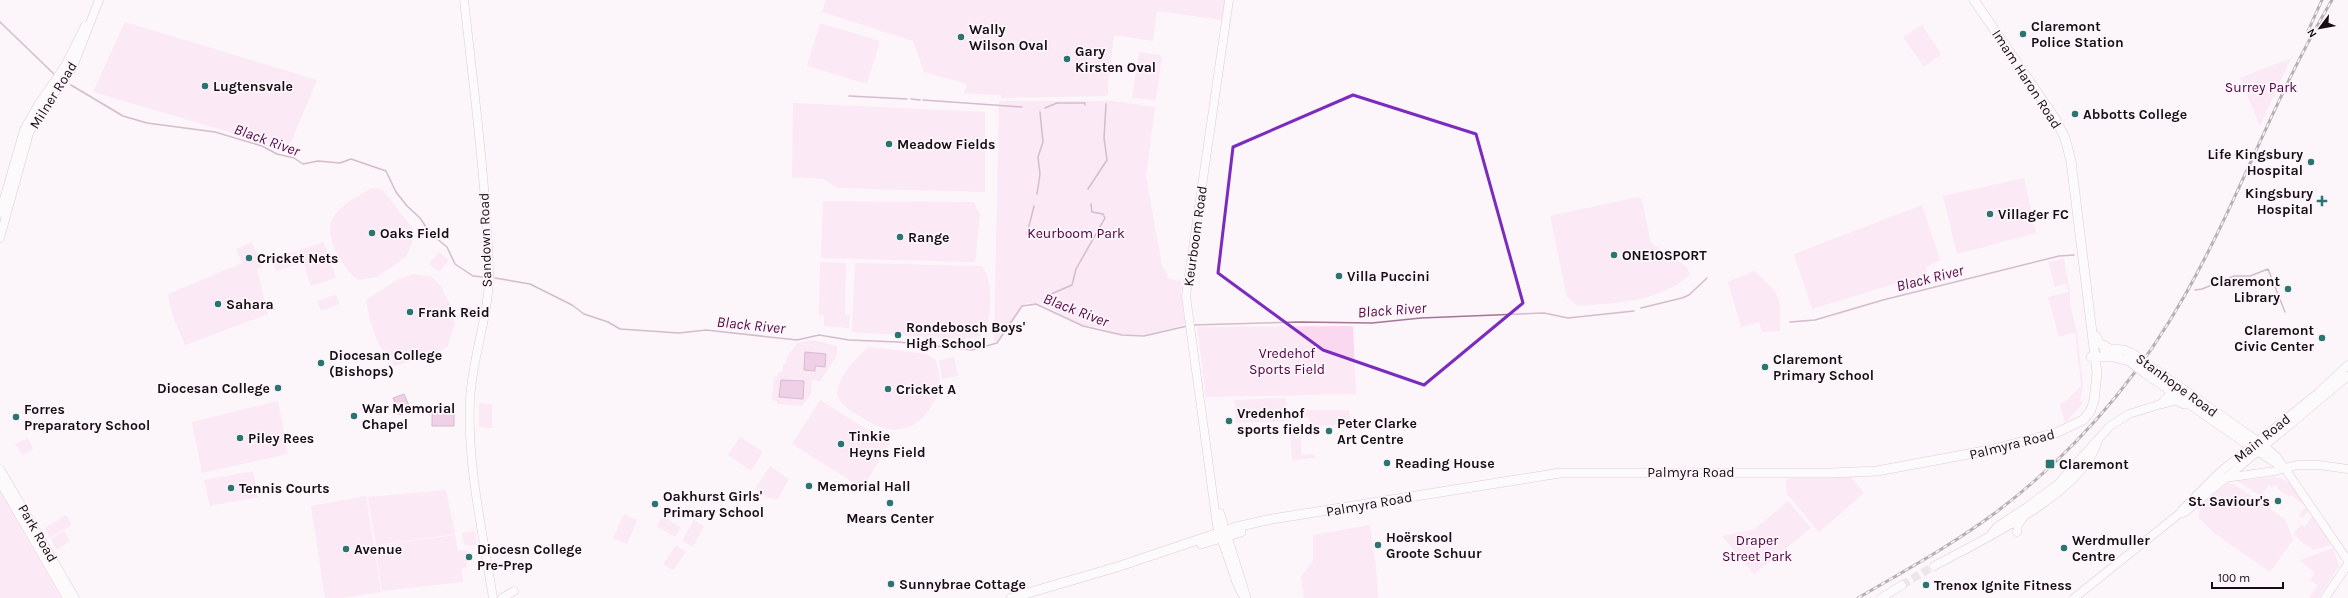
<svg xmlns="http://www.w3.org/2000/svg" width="2348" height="598" viewBox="0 0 2348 598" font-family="Karla,sans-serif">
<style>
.green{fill:#fad9f0}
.water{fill:#e2a2d0;stroke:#a57598}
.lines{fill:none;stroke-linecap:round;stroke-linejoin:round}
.stream{stroke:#a57598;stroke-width:1.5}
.secondary-tunnel{stroke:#dad2d8;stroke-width:8;stroke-dasharray:8 4;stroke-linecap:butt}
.secondary-casing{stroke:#ba9bb1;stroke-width:9}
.primary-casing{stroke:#ba9bb1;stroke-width:10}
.secondary{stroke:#fff;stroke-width:8}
.primary{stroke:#fff;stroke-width:9}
.rail-casing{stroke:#61585e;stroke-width:3}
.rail{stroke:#fcf5fa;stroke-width:1.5;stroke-dasharray:4.5;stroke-linecap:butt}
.primary-bridge-casing{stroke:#ba9bb1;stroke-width:10;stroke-linecap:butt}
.primary-bridge{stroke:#fff;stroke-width:9}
.marked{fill:none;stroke:#7b2cbf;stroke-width:3;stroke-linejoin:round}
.poi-dot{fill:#2a7471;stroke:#fcf5fa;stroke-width:1.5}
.labels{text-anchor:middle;stroke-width:3.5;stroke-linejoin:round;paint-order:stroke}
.poi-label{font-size:14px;font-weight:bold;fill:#170d14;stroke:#fcf5fa;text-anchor:start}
.street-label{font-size:14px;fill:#170d14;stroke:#fcf5fa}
.park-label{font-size:14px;fill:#4d0040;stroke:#fcf5fa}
.water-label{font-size:15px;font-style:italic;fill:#550a48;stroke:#fcf5fa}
</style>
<rect width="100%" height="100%" fill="#fcf5fa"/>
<path class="green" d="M826,0H1225L1222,20L1157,11L1153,41L1114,35L1108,83V94L1105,96L1001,98V95L964,93L967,84L924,72L913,41L822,12Z
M125,22L317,80L288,149L93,92Z
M820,23L880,41L867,84L807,66Z
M1922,25L1941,54L1924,67L1903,37Z
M1139,52L1160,55L1162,58L1156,99L1154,100L1132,98Z
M2291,58L2260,126L2240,78Z
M999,101H1111L1155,107L1146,176L1162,266L1168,275L1166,277L1178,282L1179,279L1182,282L1181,290L1185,324L1148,335L1118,334L1097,327L1083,326L1042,304L1027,303L1021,306L1004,333L994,343Z
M793,103L985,112V192L839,188L823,179L792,177Z
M2024,178L2036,233L1957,254L1943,196Z
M371,188L382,189L413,229L414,238L406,257L377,277L358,280C341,267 318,230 338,211C347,202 361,195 371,188Z
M1638,197L1642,200L1651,243L1687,267L1690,275C1658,302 1618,303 1578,306L1567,297L1550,216Z
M823,201L974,202L980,215L975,262L821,258Z
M1922,205L1940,260L1926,267L1927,274L1812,309L1794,254Z
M252,242L262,267L257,269L268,314L185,345L172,314L168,294L242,263L236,249Z
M324,242L336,278L311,286L299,250Z
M297,251L300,263L276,271L272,259Z
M439,252L449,260L439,272L429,264Z
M2064,259L2070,293V305L2077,332L2083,388L2080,401L2083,403L2065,423L2060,404L2065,402L2081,386L2075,332L2059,337L2048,297L2069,292L2066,284L2055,287L2048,262Z
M820,262L846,263L845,315H850L849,328L824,326V315H819Z
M855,263L982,266C994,283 991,312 986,331L979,337L962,339L852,332Z
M1754,271C1782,296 1780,293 1780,331L1762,332L1759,322L1741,327L1728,282Z
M413,274L432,277L440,285L448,300L455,323L447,347L434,354L395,366C376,348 371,325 366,300L395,281Z
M336,295L340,304L321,311L317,301Z
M1353,326L1356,394L1206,397L1197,327Z
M813,340L837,346V355L820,381L812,380L811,394L802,406L777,404V401L772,400L774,376L778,377V373L783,371V364H786L787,357L797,343Z
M869,347L927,354L936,360C938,369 941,379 940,388C938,395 933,403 929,410C910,435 888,434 863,418C853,412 843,407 838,397C834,381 857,356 869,347Z
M954,357L958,376L942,379L939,360Z
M1286,398L1287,421L1236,423L1235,400Z
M820,400L890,444L862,488L792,444Z
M278,401L288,454L202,473L192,422Z
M479,403L492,404V428L479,427Z
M1300,410H1349L1350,424L1313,426L1308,417H1300Z
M1295,427L1296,438L1301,437V455L1314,454L1315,458L1294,460L1292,459L1290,428Z
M740,437L763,452L751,471L728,455Z
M28,438L33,449L22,455L15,444Z
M770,466L789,479L777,500L766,497L755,489Z
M253,471L258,497L210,506L204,480Z
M1851,477L1864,493L1819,532L1787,494L1786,480L1790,478Z
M2275,477C2293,480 2300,496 2309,510L2302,518L2299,515L2306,507L2291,495L2290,497L2277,489L2278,487L2274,485L2272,487L2268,485L2267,488L2263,493L2265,496L2264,498L2237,481Z
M2228,483L2235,485L2285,519L2293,540L2270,572L2214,533L2198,517L2202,504Z
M446,490L455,534L376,545L368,497Z
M0,492L61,598H0Z
M366,496L381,592L343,598H325L311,506Z
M1788,501L1811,528L1754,574L1722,536L1755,529Z
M624,514L637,520L627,544L613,538Z
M66,515L72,525L50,538L45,528Z
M2313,515L2331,545L2313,550L2299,540L2294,533L2301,525L2305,527Z
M663,516L681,528L675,537L657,526Z
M694,520L704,526L693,547L682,541Z
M1370,525L1377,576L1378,598H1304L1301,577L1313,561V535Z
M64,531L70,541L57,550L51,539Z
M475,531L477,545H464L462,533Z
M455,535L458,551L467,550V567L461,569L463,582L382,591L375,546Z
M676,545L686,552L673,570L663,564Z
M2333,548L2339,566L2319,598H2309L2318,585L2310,580L2315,573L2300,560Z"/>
<path class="water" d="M805,352L826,354L825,367L815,366V371L804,370Z
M781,380L804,381L803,399L779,397Z
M404,394L411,410L400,415L393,398Z
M432,412H454V426H432Z"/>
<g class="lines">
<path class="stream" d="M0,22L54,74
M71,85L123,116L147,123L215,132L262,146L277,154L294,158L303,164L318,161L340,163L351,159L386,171L396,192L407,206L420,218L430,233L447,247L455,264L473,276L483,277
M849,96L907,99
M911,99L920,100
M923,100L1022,107
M1045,108L1057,103H1085V105
M1088,189L1107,160L1104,138L1106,104
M1037,194L1040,174L1038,157L1043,142L1040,112
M1027,234L1034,206
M495,278L530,284L572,305L584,314L608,322L620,329L679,333L706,330L797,340L819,335L849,340L898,342L972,350L997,343L1022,306L1036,304L1083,326L1122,335L1144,336L1187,326
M2195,290L2202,289L2234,276H2250L2268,269L2285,312
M1047,305L1051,294L1072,285L1076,269L1105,218L1103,214L1092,212L1091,204
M1641,308L1682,298L1689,295L1707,278
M1790,322L1815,320L1883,300L2059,256L2074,255
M1193,325L1300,322L1372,323L1421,318L1544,313L1568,318L1634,311"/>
<path class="secondary-tunnel" d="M1902,585L1934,566"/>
<g class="secondary-casing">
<path id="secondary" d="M464,0C474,90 486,181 489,271C490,313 472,357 470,400C467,466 483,533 493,598
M1229,0L1186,296L1217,526L1236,581L1242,594L1246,598
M0,213L24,130L38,105L65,66L85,26
M0,238L29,133L39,114L72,69L99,0
M2264,446L2277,457L2348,561
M2257,451L2283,468
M0,469L75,598
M2225,478L2275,471L2297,465H2319L2348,469
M0,482L67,598
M2182,510L2220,472L2318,393L2348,365
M1220,513L1246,596
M2017,532L2018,525L2023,518
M1992,533L1998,526L2027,507L2058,484L2110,426L2129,414L2161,404L2172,392
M1934,566C1980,541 2085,493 2098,440
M502,598L514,591
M1881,598L1902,585
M2074,598L2179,514L2185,512L2348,376
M2325,598L2348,564"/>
</g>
<g class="primary-casing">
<path id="primary" d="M2096,336L2099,343L2110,349
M2104,349L2124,350L2133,354
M2091,357H2114L2129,361
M2151,367L2264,446
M2145,373L2257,451
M2161,404L2176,400L2184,404
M1201,544L1241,532
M1011,598L1117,567L1236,527L1272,519L1560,473H1832L1877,471L1990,450L2056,433L2083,420L2090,412L2094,401L2097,373L2071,161L2065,138L2056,120L1974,0"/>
</g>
<use href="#secondary" class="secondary"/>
<use href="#primary" class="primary"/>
<g class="rail-casing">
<path id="rail" d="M2308,31L2322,0
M1858,598C1904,571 1952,545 1995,513C2072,455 2137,380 2185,295C2239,200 2275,95 2332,0"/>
</g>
<use href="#rail" class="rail"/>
<g class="primary-bridge-casing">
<path id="primary-bridge" d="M2133,354L2151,367
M2129,361L2145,373"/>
</g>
<use href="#primary-bridge" class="primary-bridge"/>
</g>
<path d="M0 0H2348V598H0ZM1353,95L1476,134L1523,303L1424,385L1323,350L1218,273L1233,147Z" fill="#fcf5fa" fill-opacity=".55" fill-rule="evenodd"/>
<path class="marked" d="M1353,95L1476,134L1523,303L1424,385L1323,350L1218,273L1233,147Z"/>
<g class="poi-dot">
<circle cx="2023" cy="34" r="4"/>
<circle cx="961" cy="37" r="4"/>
<circle cx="1067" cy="59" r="4"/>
<circle cx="205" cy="86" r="4"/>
<circle cx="2075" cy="114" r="4"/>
<circle cx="889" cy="144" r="4"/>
<circle cx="2311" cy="162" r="4"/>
<path d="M2320 195h4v4h4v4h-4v4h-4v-4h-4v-4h4z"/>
<circle cx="1990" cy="214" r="4"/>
<circle cx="372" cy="233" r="4"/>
<circle cx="900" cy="237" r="4"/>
<circle cx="1614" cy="255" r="4"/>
<circle cx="249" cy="258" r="4"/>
<circle cx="1339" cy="276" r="4"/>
<circle cx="2288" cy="289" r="4"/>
<circle cx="218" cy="304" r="4"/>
<circle cx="410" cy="312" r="4"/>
<circle cx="898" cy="335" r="4"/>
<circle cx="2322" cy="338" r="4"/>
<circle cx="321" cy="363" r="4"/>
<circle cx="1765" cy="367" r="4"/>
<circle cx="278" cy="388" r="4"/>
<circle cx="888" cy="389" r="4"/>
<circle cx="354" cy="416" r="4"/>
<circle cx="16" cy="417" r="4"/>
<circle cx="1229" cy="421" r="4"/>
<circle cx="1329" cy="431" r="4"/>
<circle cx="240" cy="438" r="4"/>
<circle cx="841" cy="444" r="4"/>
<circle cx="1387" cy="463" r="4"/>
<rect x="2045" y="459" width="10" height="10" rx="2"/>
<circle cx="809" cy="486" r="4"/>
<circle cx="231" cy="488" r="4"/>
<circle cx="2278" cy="501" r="4"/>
<circle cx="890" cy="503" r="4"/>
<circle cx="655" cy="504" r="4"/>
<circle cx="1378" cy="545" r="4"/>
<circle cx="2064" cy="548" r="4"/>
<circle cx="346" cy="549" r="4"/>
<circle cx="469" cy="557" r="4"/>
<circle cx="891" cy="584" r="4"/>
<circle cx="1926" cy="585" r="4"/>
</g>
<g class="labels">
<g class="poi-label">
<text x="2031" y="31">Claremont<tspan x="2031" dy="16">Police Station</tspan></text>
<text x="969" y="34">Wally<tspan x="969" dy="16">Wilson Oval</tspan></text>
<text x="1075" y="56">Gary<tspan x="1075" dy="16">Kirsten Oval</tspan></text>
<text x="213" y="91">Lugtensvale</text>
<text x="2083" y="119">Abbotts College</text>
<text x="897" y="149">Meadow Fields</text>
<text x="2303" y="159" text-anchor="end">Life Kingsbury<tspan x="2303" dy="16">Hospital</tspan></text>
<text x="2313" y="198" text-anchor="end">Kingsbury<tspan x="2313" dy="16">Hospital</tspan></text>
<text x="1998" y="219">Villager FC</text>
<text x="380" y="238">Oaks Field</text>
<text x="908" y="242">Range</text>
<text x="1622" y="260">ONE10SPORT</text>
<text x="257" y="263">Cricket Nets</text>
<text x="1347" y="281">Villa Puccini</text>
<text x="2280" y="286" text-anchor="end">Claremont<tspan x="2280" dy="16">Library</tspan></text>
<text x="226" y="309">Sahara</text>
<text x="418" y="317">Frank Reid</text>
<text x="906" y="332">Rondebosch Boys'<tspan x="906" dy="16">High School</tspan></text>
<text x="2314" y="335" text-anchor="end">Claremont<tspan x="2314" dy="16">Civic Center</tspan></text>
<text x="329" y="360">Diocesan College<tspan x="329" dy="16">(Bishops)</tspan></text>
<text x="1773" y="364">Claremont<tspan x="1773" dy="16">Primary School</tspan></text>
<text x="270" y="393" text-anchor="end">Diocesan College</text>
<text x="896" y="394">Cricket A</text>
<text x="362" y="413">War Memorial<tspan x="362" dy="16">Chapel</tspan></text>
<text x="24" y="414">Forres<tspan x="24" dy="16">Preparatory School</tspan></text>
<text x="1237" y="418">Vredenhof<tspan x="1237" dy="16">sports fields</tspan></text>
<text x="1337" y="428">Peter Clarke<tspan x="1337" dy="16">Art Centre</tspan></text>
<text x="849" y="441">Tinkie<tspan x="849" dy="16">Heyns Field</tspan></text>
<text x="248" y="443">Piley Rees</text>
<text x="1395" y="468">Reading House</text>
<text x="2059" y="469">Claremont</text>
<text x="817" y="491">Memorial Hall</text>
<text x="239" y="493">Tennis Courts</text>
<text x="663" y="501">Oakhurst Girls'<tspan x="663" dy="16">Primary School</tspan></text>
<text x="2270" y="506" text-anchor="end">St. Saviour's</text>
<text x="890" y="523" text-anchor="middle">Mears Center</text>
<text x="1386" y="542">Hoërskool<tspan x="1386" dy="16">Groote Schuur</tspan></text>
<text x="2072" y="545">Werdmuller<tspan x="2072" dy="16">Centre</tspan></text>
<text x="354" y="554">Avenue</text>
<text x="477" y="554">Diocesn College<tspan x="477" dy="16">Pre-Prep</tspan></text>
<text x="899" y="589">Sunnybrae Cottage</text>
<text x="1934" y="590">Trenox Ignite Fitness</text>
</g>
<g class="street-label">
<text transform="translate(2027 79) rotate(57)" y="5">Imam Haron Road</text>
<text transform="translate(53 95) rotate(-58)" y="5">Milner Road</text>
<text transform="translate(1195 236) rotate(-82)" y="5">Keurboom Road</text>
<text transform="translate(485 240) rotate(-92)" y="5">Sandown Road</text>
<text transform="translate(2177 385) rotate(36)" y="5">Stanhope Road</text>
<text transform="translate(2262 438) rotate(-39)" y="5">Main Road</text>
<text transform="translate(2012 444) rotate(-14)" y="5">Palmyra Road</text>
<text x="1691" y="477">Palmyra Road</text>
<text transform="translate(1369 504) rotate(-10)" y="5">Palmyra Road</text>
<text transform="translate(38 533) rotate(60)" y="5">Park Road</text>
</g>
<g class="park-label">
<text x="2261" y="92">Surrey Park</text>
<text x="1076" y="238">Keurboom Park</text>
<text x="1287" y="358">Vredehof<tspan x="1287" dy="16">Sports Field</tspan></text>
<text x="1757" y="545">Draper<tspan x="1757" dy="16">Street Park</tspan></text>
</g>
<g class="water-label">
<text transform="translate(267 140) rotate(20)" y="5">Black River</text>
<text transform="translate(1930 278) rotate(-14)" y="5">Black River</text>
<text transform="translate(1076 310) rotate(21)" y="5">Black River</text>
<text transform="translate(1392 310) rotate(-4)" y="5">Black River</text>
<text transform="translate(751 325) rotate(6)" y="5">Black River</text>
</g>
</g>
<g transform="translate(2320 28) rotate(238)" stroke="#fcf5fa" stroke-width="3" paint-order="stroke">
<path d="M0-3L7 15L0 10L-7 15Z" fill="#170d14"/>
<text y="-6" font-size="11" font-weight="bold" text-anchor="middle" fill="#170d14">N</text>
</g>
<path d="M2212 582v6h71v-6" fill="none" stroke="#170d14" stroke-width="2"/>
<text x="2218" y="582" font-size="12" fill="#170d14" stroke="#fcf5fa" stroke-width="3" paint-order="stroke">100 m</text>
</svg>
